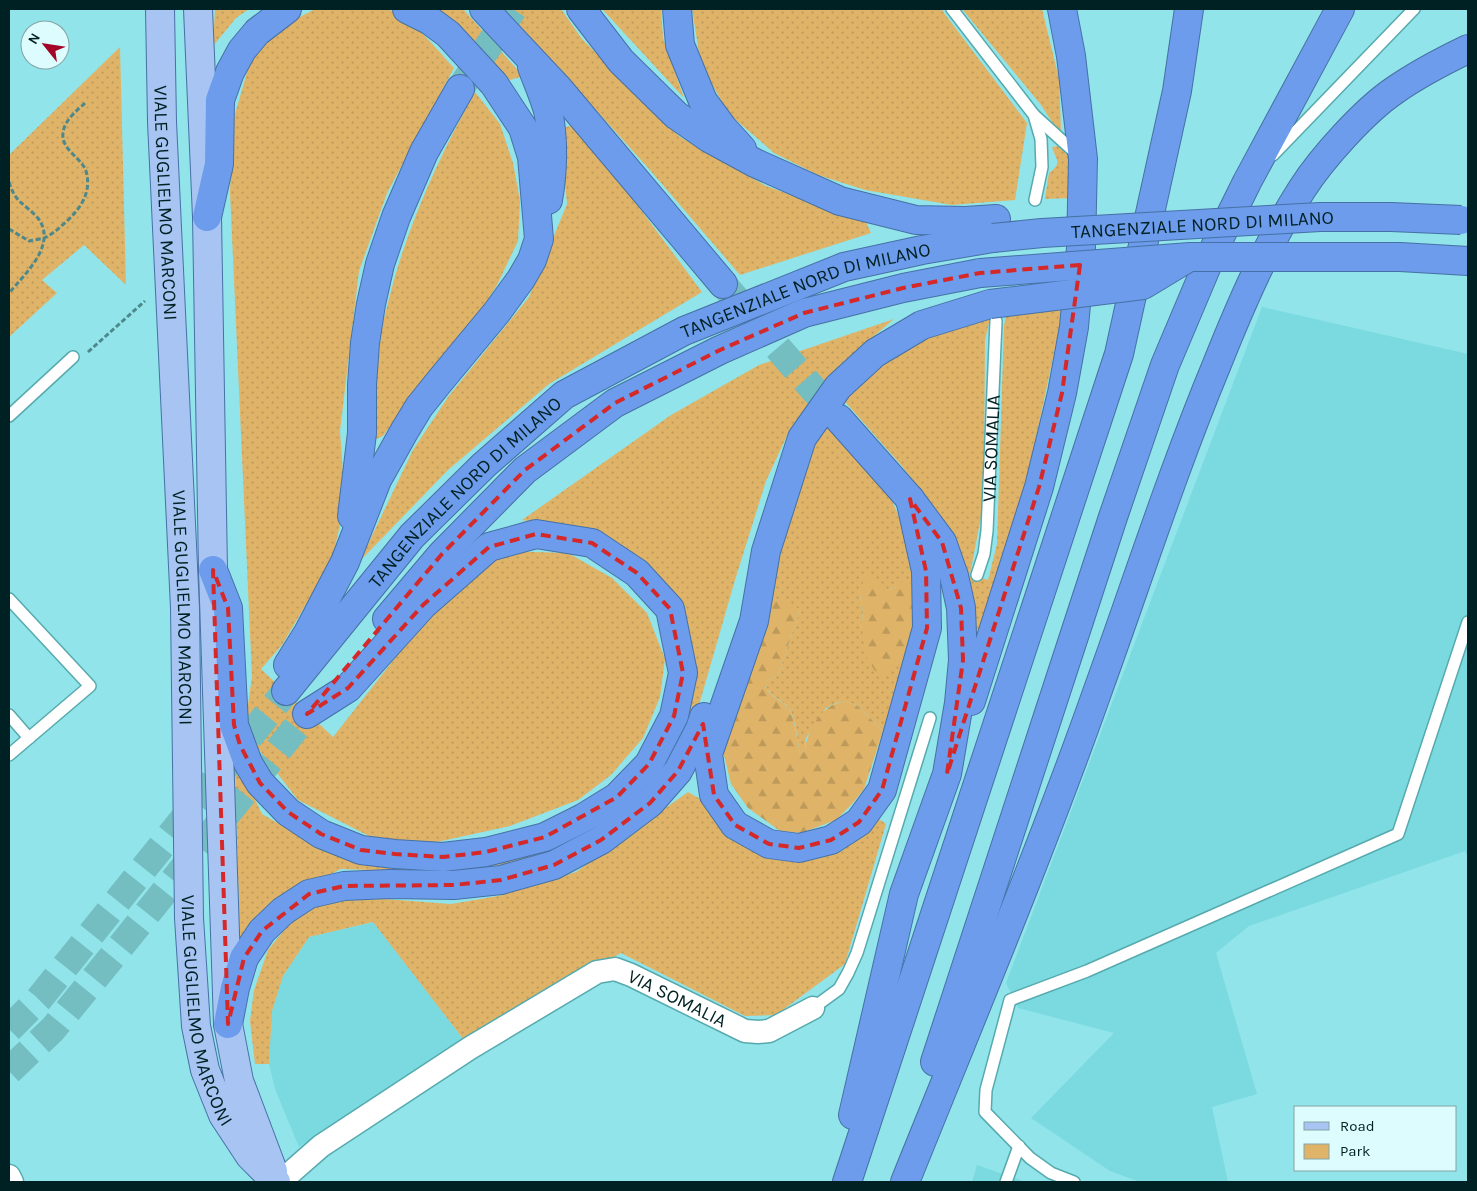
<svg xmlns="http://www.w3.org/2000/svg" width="1477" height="1191" viewBox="0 0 1477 1191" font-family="Karla,sans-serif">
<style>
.built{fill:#7adadf}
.green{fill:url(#green-dots)}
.forest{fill:url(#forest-firs)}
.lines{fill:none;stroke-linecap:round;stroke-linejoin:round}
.highway-tunnel{stroke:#74bdc1;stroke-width:28;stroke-dasharray:28 14;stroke-linecap:butt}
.lane-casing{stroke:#56aaae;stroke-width:14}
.street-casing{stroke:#56aaae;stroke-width:25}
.primary-casing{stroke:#4671a5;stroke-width:30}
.highway-casing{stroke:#4671a5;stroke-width:30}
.path{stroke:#4d888c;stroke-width:3;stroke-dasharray:5 2.5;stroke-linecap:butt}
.lane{stroke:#fff;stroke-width:11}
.street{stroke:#fff;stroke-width:22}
.primary{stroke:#a7c4f3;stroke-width:28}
.highway{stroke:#6c9ceb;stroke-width:28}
.highway-bridge-casing{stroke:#4671a5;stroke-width:30;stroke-linecap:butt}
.highway-bridge{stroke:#6c9ceb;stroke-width:28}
.marked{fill:none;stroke:#d62828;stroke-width:4;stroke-dasharray:10 6;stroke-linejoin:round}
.labels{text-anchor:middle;stroke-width:4.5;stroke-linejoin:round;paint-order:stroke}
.street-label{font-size:19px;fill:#002123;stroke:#dcfcfd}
</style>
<defs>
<pattern id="green-dots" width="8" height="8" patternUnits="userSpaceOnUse" patternTransform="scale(1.25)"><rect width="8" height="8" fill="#e0b468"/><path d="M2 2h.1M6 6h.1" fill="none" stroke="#be9a5a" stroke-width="1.8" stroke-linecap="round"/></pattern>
<pattern id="forest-firs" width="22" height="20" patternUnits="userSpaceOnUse" patternTransform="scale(1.25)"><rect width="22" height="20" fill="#e0b468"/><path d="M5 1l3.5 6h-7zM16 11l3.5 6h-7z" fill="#be9a5a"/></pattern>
</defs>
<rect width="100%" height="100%" fill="#91e4e9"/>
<path class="built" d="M1262,307L1468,354V858L1465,851L1249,926L1216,953L1257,1094L1212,1107L1228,1182H1140L1110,1171L1031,1118L1114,1033L1018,1008L1006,983Z
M374,922L464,1040L299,1147L275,1089L269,1064L271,1011L283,976L309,937Z
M977,1165L1026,1182H972Z"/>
<path class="green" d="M215,9H249L236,18L213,46Z
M315,9C336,9 365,6 385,9C408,12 438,51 454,68L387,193L359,271L340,431L345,503L332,560L282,645L261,669L333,737L462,573L500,551L568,553L612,578L647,613L665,659L660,697L643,738L611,775L578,800L510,826L437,842L375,839L298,800L256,746L247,711L252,677L230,192L233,121L250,62L281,27Z
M438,9H463L523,76L510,80Z
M505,9H561L582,39L680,137L766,186L866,222L871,233L740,275L649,169Z
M602,9H661L663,38L684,98Z
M692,9H941L1027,123L1015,200L952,205L865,190L818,175L774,153L729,114L701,65Z
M962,9H1042L1059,79L1061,130L1056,128L1041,105Z
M120,47L126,285L84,245L42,280L57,293L9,337V155Z
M475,92L500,124L513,163L520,201L518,241L497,285L477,316L425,379L383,436L376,439C376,405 376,370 381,336C382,324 386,311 389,299C407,226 439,157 475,92Z
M576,123L702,292L549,384L448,470L360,561L413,450L448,397L529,297L567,204L560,130Z
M1059,146L1065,148L1068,155L1072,198L1045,199L1049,173C1063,162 1056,161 1052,147Z
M1064,306L1028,475L984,639L976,635L948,532L933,506L901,465L840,396L898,348L992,310L985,340L984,472L981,517L970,574L988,580L997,544L1004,326L1007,310Z
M894,319L841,364L814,396L790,429L766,481L735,580L699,705L678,755L649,792L595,834L532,859L457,873L341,869L283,898L240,952L235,759L262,814L305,839L399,864L600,818L694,683L689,630L669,588L572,529L522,520L671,415L759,365Z
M826,417C843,436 861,455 876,475C901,508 912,552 916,593L896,587L888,590L883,586L859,589L863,611L861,632L909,657L883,731L858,706L846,701L836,703L826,708L806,738L805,749L800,753C798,743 795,718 790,710C784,699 764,696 766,681L778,675L800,610L763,602L785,512Z
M688,792L702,800L745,846L780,860H813L842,851L879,819L886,824L845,964L776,1015L745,1016L621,953L464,1040L373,922L309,937L283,976L272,1011L269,1064H255L250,1021L254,990L268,950L298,913L335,901L384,899L451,904L498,896L576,872Z"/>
<path class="forest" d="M865,576L876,578L888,590L896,587L904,580C906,581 909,582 911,584C923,595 912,642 909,657L889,673L878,676L868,660L861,632L863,611L859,589Z
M781,601L792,604L800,610L778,675L766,681C764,696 783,699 790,710C794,718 798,743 800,753L805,749C807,735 815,717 828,708C833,704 840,702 846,701L858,706L883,731L864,789L852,804L836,820L801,833L780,831L748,808L731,784L722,747L763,602Z"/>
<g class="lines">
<path class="highway-tunnel" d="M460,89L513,9
M723,284L839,419
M9,1029L39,999L286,691
M9,1071L53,1029L121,946L307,714"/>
<g class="lane-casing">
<g id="lane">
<path d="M952,9L1034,115L1041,139L1042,167L1035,200"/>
<path d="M1035,116L1079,156"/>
<path d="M1273,155L1414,9"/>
<path d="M9,416L73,357"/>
<path id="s1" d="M977,575L984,554L987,531L996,321"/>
<path d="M9,599L90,686L9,755"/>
<path d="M9,715L29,738"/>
<path d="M813,1008L839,989L848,973L857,953L930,718"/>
<path d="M1006,1182L1019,1146"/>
<path d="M1074,1182L1051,1173L1030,1158L985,1112L986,1090L1010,1000L1087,971L1398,834L1468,622"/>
</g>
</g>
<g class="street-casing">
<g id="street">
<path d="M9,1176L12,1182"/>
<path id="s2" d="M280,1182L321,1146L470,1048L597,972L615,969L631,975L745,1031L758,1032L769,1031L813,1008"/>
</g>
</g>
<g class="primary-casing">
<g id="primary">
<path id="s3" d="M160,9L162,122L185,608L189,918L196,1026L205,1070L223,1115L250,1156L276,1182"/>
<path d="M198,9L207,217L213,570L228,1024L239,1081L273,1171"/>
</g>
</g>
<g class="highway-casing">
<g id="highway">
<path d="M484,9L558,88L723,284"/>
<path d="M581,9L621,61L676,115L709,138L755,163L840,201L916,220L965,221L996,219"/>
<path d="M677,9L680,45L703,101L723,128L742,149"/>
<path d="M532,67C537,81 544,96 548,111C554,138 553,173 548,200"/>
<path d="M207,217L219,164L220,100L230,72L242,50L257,32L287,9"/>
<path d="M839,419L910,499L942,542L954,576L961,608L963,660L959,703L947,774L904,894L853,1115"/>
<path d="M910,499L926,571L927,628L882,790L859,822L831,840L799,848L769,844L735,825L714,795L708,754L754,621L766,551L802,438L838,387L875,353L922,325L990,304"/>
<path d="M352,516L362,433V385L365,343L371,304L380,264L396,217L424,152L460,89"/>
<path d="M213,570L228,608L234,725L248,763L260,783L288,812L321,834L361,850L395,854L443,857L486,852L545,837L583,818L617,797L649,764L674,716L683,673L670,609L637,573L592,543L536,534L489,547L423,605L348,688L307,714"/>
<path d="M387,619L442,554L525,470L615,403L720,350L804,313L903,288L980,273"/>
<path d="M288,665L308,633L345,562L377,480L405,430L419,407L439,382L497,312L521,279L532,260L539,239L532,157L523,128L494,84L448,34L429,20L407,9"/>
<path id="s4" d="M286,691L412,536L484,465L564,395L684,331L844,267L922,250L993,238"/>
<path d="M971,701L1039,487L1062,393L1074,327L1081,248L1083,159L1071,56L1062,9"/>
<path d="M228,1024L235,988L244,958L262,931L283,911L309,894L344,886L389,884L454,885L501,880L554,865L601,840L650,803L678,771L700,729L704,717"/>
<path d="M935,1062L1113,517L1165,365L1214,249L1247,182L1340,9"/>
<path d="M847,1182L1119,354L1177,91L1189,9"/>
<path d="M905,1182C971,1018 1040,854 1099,687C1138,579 1173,470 1217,364C1241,304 1267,244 1302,189C1322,158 1364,111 1395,90C1418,74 1443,61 1468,49"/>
</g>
</g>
<path class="path" d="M9,182C16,204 23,202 37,217C59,243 25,274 9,293
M9,229L29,241C34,240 40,239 44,238C53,234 59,228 66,222C81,208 92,192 86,171C81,157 61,150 63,133C64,120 78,110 86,102
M88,352L145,301"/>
<use href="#lane" class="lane"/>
<use href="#street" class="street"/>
<use href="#primary" class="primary"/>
<use href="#highway" class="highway"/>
<g class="highway-bridge-casing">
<g id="highway-bridge">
<path id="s5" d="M993,238L1042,233L1320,217H1391L1461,220"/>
<path d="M980,273L1190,257H1400L1468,261"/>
<path d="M990,304L1143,285L1186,259"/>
</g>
</g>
<use href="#highway-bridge" class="highway-bridge"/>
</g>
<path class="marked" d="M1080,265L1062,393L1039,487L947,774L963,660L961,608L942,542L910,499L926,571L927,628L882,790L859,822L831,840L799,848L769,844L735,825L714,795L703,724L678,771L650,803L601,840L554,865L501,880L454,885L344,886L309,894L262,931L244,958L228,1024L213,570L228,608L234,725L240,745L260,783L288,812L321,834L361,850L395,854L443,857L486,852L545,837L617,797L649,764L674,716L683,673L670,609L637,573L592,543L536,534L489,547L423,605L348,688L307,714L442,554L525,470L615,403L720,350L804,313L903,288L980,273Z"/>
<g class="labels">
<g class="street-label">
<text dy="7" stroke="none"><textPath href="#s3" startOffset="194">VIALE GUGLIELMO MARCONI</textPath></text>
<text dy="7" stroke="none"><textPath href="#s5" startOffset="210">TANGENZIALE NORD DI MILANO</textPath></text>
<text dy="7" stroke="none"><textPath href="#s4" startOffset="672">TANGENZIALE NORD DI MILANO</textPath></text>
<text dy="7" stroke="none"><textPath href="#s1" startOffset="128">VIA SOMALIA</textPath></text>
<text dy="7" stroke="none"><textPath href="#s4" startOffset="268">TANGENZIALE NORD DI MILANO</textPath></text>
<text dy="7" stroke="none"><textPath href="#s3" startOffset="599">VIALE GUGLIELMO MARCONI</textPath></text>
<text dy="7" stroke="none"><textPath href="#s2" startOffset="468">VIA SOMALIA</textPath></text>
<text dy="7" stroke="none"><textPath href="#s3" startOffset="1004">VIALE GUGLIELMO MARCONI</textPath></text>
</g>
</g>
<rect width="1477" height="1191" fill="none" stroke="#002123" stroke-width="20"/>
<rect x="1294" y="1106" width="162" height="65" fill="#dcfcfd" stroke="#84a4a6"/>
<rect x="1304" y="1122" width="25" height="8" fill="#a7c4f3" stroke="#84a4a6"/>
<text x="1340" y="1131" font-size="15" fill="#002123">Road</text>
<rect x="1304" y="1144" width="25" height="15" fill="#e0b468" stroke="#84a4a6"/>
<text x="1340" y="1156" font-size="15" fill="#002123">Park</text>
<g transform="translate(45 45) rotate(300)"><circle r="24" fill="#dcfcfd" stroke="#84a4a6"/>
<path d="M0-4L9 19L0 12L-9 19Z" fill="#a30529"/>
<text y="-8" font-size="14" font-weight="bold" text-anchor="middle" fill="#002123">N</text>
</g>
</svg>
